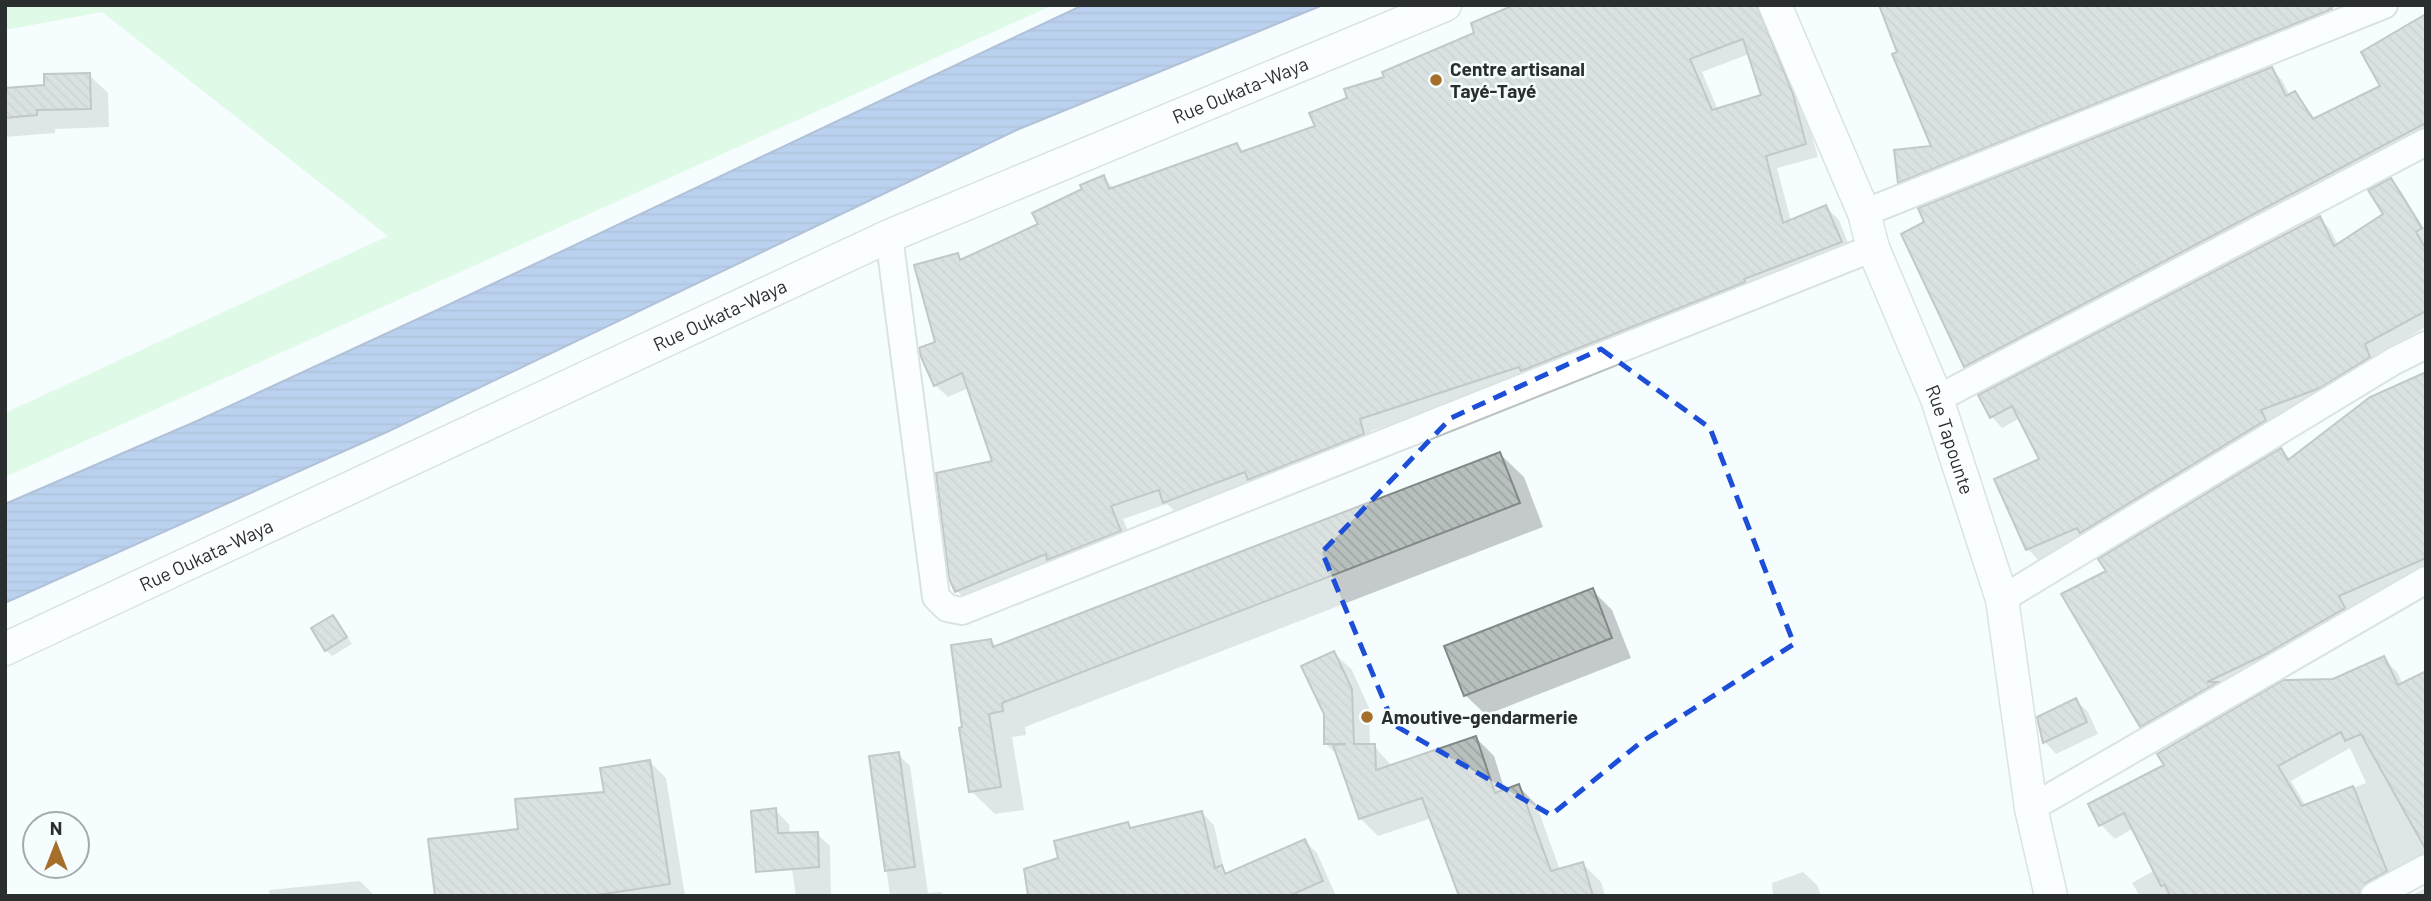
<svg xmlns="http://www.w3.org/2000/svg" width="2431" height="901" viewBox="0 0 2431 901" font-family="Barlow,sans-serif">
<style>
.green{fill:#c6f6ce}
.water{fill:url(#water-rules);stroke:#5d7aaa;stroke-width:2}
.shadow{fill:#0003;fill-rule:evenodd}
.building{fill:url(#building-back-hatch);stroke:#818886;stroke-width:2;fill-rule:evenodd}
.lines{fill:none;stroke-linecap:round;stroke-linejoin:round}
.minor-casing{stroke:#bac2c2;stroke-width:30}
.tertiary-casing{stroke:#bac2c2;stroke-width:35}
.minor{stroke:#fff;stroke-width:26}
.tertiary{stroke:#fff;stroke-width:32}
.marked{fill:none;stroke:#1d4ed8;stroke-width:5;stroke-dasharray:14 9;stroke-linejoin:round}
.poi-dot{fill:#a56e2a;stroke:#f5fdfe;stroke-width:2.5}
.labels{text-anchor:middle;stroke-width:5;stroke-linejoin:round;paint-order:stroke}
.poi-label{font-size:19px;font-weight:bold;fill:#2b2e2f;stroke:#f5fdfe;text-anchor:start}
.street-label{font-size:19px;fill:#2b2e2f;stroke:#f5fdfe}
</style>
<defs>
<pattern id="water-rules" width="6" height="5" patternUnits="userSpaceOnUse" patternTransform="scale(1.75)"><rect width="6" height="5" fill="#729bdf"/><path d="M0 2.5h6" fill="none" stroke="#5e7fb5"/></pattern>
<pattern id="building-back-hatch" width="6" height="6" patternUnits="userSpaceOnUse" patternTransform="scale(1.75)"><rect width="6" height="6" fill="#b8c0be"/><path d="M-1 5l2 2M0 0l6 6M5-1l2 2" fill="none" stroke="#9ea5a4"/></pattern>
</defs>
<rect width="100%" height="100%" fill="#f5fdfe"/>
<path class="green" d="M5,5H1053L5,477V413L388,236L102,12L5,30Z"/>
<path class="water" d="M1083,5H1323L1019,129L389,431L5,603V504L197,421L448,305Z"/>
<path class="shadow" d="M1522,5H1774L1818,157L1777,168L1791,221L1826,207L1839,220L1853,255L1531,379L1371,431L1376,446L1178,514L1167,504L1123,519L1133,543L969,603L957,591L994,462L969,388L948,397L935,385L937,343L957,255L963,261L1040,225L1103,177L1115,189L1237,145L1245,153L1317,127L1349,99L1477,34ZM1749,54L1763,96L1718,110L1702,72Z
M1881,5H2342L2317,13L2323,31L1912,195L1899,182L1933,147Z
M2426,16V139L1976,377L1966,366L2271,69L2282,80L2290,96L2295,93L2316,120L2382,87Z
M89,75L108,93L109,127L55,129V133L5,137V89L46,86Z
M2390,181L2401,191L2423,227L2426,226V327L2375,355L2380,368L2331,398L2270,421L2276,431L2088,538L2038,560L2028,549L1996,480L2042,460L2020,418L2002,428L1992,417L2319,218L2330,229L2338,245L2386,214Z
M2426,374V579L2157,740L2142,726L2109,572L2281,450L2291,460Z
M1500,454L1524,477L1543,527L1025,727L1026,735L1012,737L1024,810L995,814L971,791L964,729L991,641L998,648Z
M1592,590L1612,610L1631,658L1486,715L1465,695Z
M333,617L352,644L332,656L326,650Z
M1334,653L1352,670L1369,708L1370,746H1374L1392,766L1476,738L1494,756L1505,791L1518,786L1536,804L1560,870L1583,864L1601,882L1605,896H1461L1432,818L1378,836L1360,818L1339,757L1326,744Z
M2383,658L2397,672L2403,685L2426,673V872L2385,896H2140L2132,883L2155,870L2134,828L2115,839L2101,825L2333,681ZM2350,748L2366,783L2306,806L2291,781Z
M2076,700L2088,712L2098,734L2056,754L2045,742Z
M898,754L910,766L928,893L941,892L945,896H890L871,758Z
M649,761L666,778L685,896H538L606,794Z
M775,810L789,824L790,835L817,834L830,846L831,896H796L791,864L770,867Z
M1202,813L1214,825L1224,870L1228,874L1305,841L1317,853L1336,896H1125L1127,824L1133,830Z
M1803,872L1817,885L1821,896H1773L1772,883Z
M360,881L375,896H270L269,890Z
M2426,888V896H2410Z"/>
<path class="building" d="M1514,5H1757L1793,94L1806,144L1766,156L1783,223L1826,205L1842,242L1744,279L1745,282L1521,371L1519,367L1360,419L1364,434L1248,480L1245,472L1163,503L1159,490L1111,506L1121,531L1047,560L1046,554L955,592L949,578L936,473L992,461L962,373L934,386L921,357L919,348L935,342L914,265L958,253L960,260L1038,224L1032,213L1082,189L1080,185L1104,175L1109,189L1237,143L1241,152L1315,126L1309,113L1347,98L1344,89L1384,77L1382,72L1474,33L1471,23ZM1743,39L1761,95L1712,110L1690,59Z
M1879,5H2331L2332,9L1898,183L1894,150L1931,146L1892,54L1897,52Z
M2426,14V123L1964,367L1901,234L1924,222L1918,208L2272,67L2286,96L2295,91L2313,119L2380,86L2361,52Z
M90,73L91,109L37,110V115L5,118V88L44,85V74Z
M2391,178L2422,228L2416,232L2426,249V311L2365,344L2370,357L2320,388L2261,410L2266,420L2080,533L2077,528L2026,550L1994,479L2039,459L2012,406L1990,418L1978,395L2320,216L2334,246L2383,214L2368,190Z
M2426,372V558L2339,596L2345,608L2266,654L2207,682H2218L2140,727L2061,594L2106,571L2098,559L2281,448L2288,460L2370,397Z
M1500,452L1520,503L1002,703L1003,711L989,714L1001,787L969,792L959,728L962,727L951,645L991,639L993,647Z
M1593,588L1612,638L1464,696L1444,646Z
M333,615L347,637L325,651L311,628Z
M1334,651L1352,689L1354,744H1375L1376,770L1476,736L1495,793L1519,784L1551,871L1583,862L1593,896H1459L1422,798L1359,819L1333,745L1346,744H1324V714L1301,666Z
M2384,656L2398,685L2426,671V850L2361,734L2345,741L2341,732L2278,766L2302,806L2353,786L2387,871L2366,883L2358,896H2170L2165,885L2161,886L2124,813L2099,826L2088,804L2164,765L2157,754L2283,680L2333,679Z
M2076,698L2087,722L2043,743L2037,717Z
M899,752L915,867L885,871L869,756Z
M650,760L670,884L591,896H435L428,839L518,829L515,799L604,792L600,768Z
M776,808L778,833L818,832L819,867L756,872L751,811Z
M1202,811L1215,868L1222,865L1225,874L1305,839L1323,881L1289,896H1028L1024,869L1058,858L1054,841L1128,822L1130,828Z"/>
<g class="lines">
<g class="minor-casing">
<path id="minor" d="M1864,213L2384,5
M889,236L936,597L947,608L962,611L1873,248
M1937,399L2426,142
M2002,599L2394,361L2426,345
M2031,808L2426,580
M2374,896L2426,868"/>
</g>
<g class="tertiary-casing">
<g id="tertiary">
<path id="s1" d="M1775,5L1864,213L1873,248L1937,399L2002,599L2031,808L2051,896"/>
<path id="s2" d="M5,649L889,236L1445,5"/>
</g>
</g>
<use href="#minor" class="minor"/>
<use href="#tertiary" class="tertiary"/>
</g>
<path d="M0 0H2431V901H0ZM1601,349L1710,428L1794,644L1640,743L1551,815L1394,725L1322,552L1451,418Z" fill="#f5fdfe" fill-opacity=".55" fill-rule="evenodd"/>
<path class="marked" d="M1601,349L1710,428L1794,644L1640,743L1551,815L1394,725L1322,552L1451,418Z"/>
<g class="poi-dot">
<circle cx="1436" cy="80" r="7"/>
<circle cx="1367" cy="717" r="7"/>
</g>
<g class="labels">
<g class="poi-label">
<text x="1450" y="76">Centre artisanal<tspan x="1450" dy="22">Tayé-Tayé</tspan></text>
<text x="1381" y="724">Amoutive-gendarmerie</text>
</g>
<g class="street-label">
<text dy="7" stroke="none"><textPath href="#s2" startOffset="1356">Rue Oukata-Waya</textPath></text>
<text dy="7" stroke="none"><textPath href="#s2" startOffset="789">Rue Oukata-Waya</textPath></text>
<text dy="7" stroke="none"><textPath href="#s1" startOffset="469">Rue Tapounte</textPath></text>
<text dy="7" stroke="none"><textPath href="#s2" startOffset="222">Rue Oukata-Waya</textPath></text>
</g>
</g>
<rect width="2431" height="901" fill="none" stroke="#2b2e2f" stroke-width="14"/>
<g transform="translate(56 845)"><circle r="33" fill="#f5fdfe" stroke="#a4aaab" stroke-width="2"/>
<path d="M0-5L12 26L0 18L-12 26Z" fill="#a56e2a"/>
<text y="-10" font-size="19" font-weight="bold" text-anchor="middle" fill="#2b2e2f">N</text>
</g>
</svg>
